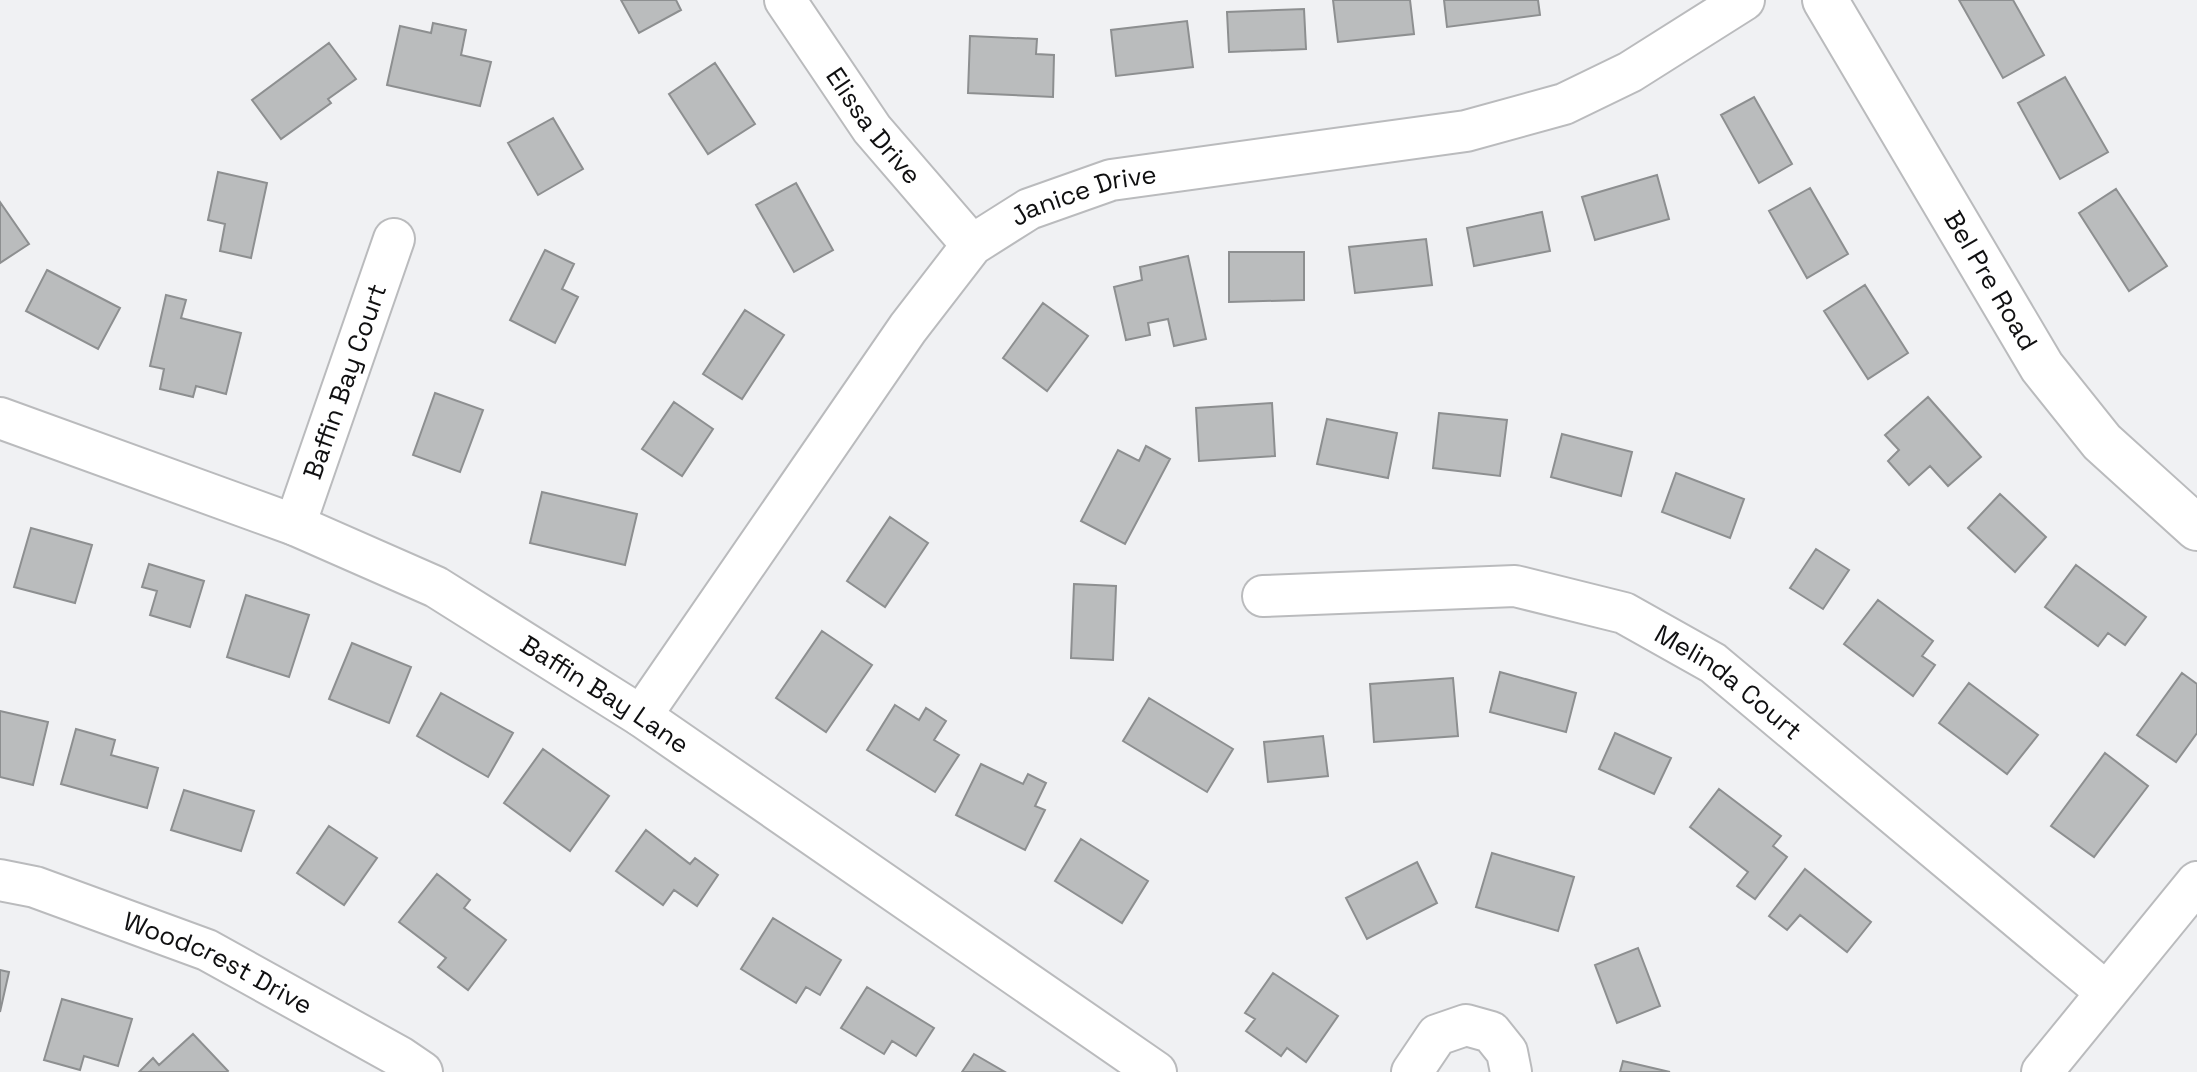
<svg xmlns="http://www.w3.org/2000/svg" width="2197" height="1072" viewBox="0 0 2197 1072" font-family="'Space Grotesk',sans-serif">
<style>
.building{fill:#babcbd;stroke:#8d8f90;stroke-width:2}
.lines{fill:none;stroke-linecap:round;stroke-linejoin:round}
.street-casing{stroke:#babbbd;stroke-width:44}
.secondary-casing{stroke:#babbbd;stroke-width:48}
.street{stroke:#fff;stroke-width:40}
.secondary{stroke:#fff;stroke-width:44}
.labels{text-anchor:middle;stroke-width:7;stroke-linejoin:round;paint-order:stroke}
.street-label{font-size:26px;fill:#101011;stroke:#f0f1f3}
</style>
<rect width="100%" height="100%" fill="#f0f1f3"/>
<path class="building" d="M621,0H676L681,10L639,33Z
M1333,0H1410L1414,34L1338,42Z
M1444,0H1538L1540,15L1447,27Z
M1959,0H2013L2044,55L2003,78Z
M1304,9L1306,49L1229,52L1227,12Z
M1187,21L1193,67L1116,76L1111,30Z
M433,23L466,30L461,55L491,62L480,106L387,85L400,26L431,33Z
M970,36L1037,39L1036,54L1054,55L1053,97L968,93Z
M329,43L356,79L328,99L331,103L281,139L252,100Z
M715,63L755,124L708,154L669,94Z
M2065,77L2108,152L2060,179L2018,103Z
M1754,97L1792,164L1759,183L1721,115Z
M553,118L583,169L538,195L508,143Z
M218,172L267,183L251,258L220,251L225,224L208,220Z
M1657,175L1669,219L1595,240L1582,197Z
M796,183L833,250L794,272L756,205Z
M1810,188L1848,254L1807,278L1769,211Z
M2116,189L2167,266L2129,291L2079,213Z
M0,202L29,244L0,263Z
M1542,212L1550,251L1474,266L1467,228Z
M1426,239L1432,285L1355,293L1349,247Z
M545,250L574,264L562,289L578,297L555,343L510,320Z
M1229,252H1304V300L1229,302Z
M1188,256L1206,339L1174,346L1168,319L1148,323L1150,335L1126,340L1114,287L1142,280L1140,267Z
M47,270L120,308L98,349L26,311Z
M1865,285L1908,353L1868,379L1824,311Z
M166,295L186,300L181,318L241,333L226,394L196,386L193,397L160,389L164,369L150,366Z
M1043,303L1088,336L1047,391L1003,358Z
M745,310L784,335L742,399L703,374Z
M435,393L483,410L460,472L413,455Z
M1928,397L1981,457L1948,486L1930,466L1909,485L1888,461L1899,450L1885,435Z
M674,402L713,429L682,476L642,449Z
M1272,403L1275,456L1199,461L1196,408Z
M1439,413L1507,420L1500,476L1433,468Z
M1327,419L1397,433L1388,478L1317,464Z
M1562,434L1632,452L1621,496L1551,477Z
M1146,446L1170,459L1125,544L1081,521L1118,450L1139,461Z
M1676,473L1744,499L1730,538L1662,512Z
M542,492L637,514L625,565L530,543Z
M2000,494L2046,537L2015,572L1968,528Z
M890,517L928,543L885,607L847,581Z
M31,528L92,545L75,603L14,587Z
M1816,549L1849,570L1823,609L1790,588Z
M149,564L204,581L190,627L150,615L157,591L142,587Z
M2076,565L2146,617L2125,645L2108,633L2098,646L2045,607Z
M1074,584L1116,586L1113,660L1071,658Z
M246,595L309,615L289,677L227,657Z
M1878,600L1933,641L1922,656L1935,665L1913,696L1844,644Z
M822,631L872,665L826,732L776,698Z
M352,643L411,667L389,723L329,699Z
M1500,672L1576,693L1566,732L1490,712Z
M2182,673L2197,684V733L2176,762L2137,735Z
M1453,678L1458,736L1374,742L1370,684Z
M1969,683L2038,735L2007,774L1939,723Z
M441,693L513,733L488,777L417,736Z
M1149,698L1233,749L1207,792L1123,741Z
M895,705L919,720L926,708L946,721L934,740L959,755L935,792L867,750Z
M0,711L48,722L33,785L0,777Z
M76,729L115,740L111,755L158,768L147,808L61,784Z
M1615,733L1671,758L1654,794L1599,769Z
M1323,736L1328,776L1268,782L1264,742Z
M543,749L609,796L570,851L504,803Z
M2105,753L2148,786L2094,857L2051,826Z
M981,764L1023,784L1028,774L1046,783L1035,806L1045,810L1025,850L956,815Z
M1719,789L1781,836L1773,846L1787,857L1755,899L1737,886L1748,872L1690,827Z
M184,790L254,811L241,851L171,830Z
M329,826L377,858L344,905L297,873Z
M646,830L690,864L695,858L718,875L697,906L674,890L663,905L616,871Z
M1081,839L1148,881L1122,923L1055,881Z
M1492,853L1574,877L1558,931L1476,907Z
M1417,862L1437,903L1367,939L1346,898Z
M1805,869L1871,922L1847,952L1800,915L1787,930L1769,916Z
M437,874L470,900L464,908L506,940L468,990L438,967L446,958L399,922Z
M773,918L841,960L820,995L806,987L796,1003L741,969Z
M1638,948L1660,1006L1617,1023L1595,965Z
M0,970L9,972L0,1012Z
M1273,973L1338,1016L1306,1062L1287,1048L1281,1056L1246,1031L1255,1019L1245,1013Z
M867,987L934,1028L916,1056L892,1041L884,1054L841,1028Z
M62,999L132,1019L118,1066L84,1056L80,1070L44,1060Z
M193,1034L228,1071L227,1072H139L153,1058L159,1065Z
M974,1054L1005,1072H962Z
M1623,1061L1670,1072H1620Z"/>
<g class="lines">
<g class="street-casing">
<g id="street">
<path id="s1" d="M785,0L872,129L972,245"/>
<path id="s2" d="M0,418L295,525L436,587L641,716L1156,1072"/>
<path id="s3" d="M295,525L394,239"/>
<path id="s4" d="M1263,596L1515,586L1624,613L1713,663L2106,992"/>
<path id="s5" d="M641,716L908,328L972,245L1029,209L1111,180L1466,131L1564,104L1630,72L1744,0"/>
<path id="s6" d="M0,880L35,887L207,950L400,1057L422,1072"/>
<path d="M1412,1072L1437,1035L1466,1025L1491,1032L1507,1052L1511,1072"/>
<path d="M2042,1072L2197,882"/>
</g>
</g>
<g class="secondary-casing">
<g id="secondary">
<path id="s7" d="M1825,0L2042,367L2102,442L2197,528"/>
</g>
</g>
<use href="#street" class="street"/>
<use href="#secondary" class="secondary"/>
</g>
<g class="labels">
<g class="street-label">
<text dy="9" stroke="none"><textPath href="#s1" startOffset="154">Elissa Drive</textPath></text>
<text dy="9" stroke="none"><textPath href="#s5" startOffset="700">Janice Drive</textPath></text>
<text dy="9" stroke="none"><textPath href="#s7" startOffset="326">Bel Pre Road</textPath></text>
<text dy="9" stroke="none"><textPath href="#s3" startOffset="152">Baffin Bay Court</textPath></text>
<text dy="9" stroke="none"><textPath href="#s4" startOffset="490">Melinda Court</textPath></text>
<text dy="9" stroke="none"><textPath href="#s2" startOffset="668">Baffin Bay Lane</textPath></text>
<text dy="9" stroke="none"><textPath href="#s6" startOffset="234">Woodcrest Drive</textPath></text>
</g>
</g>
</svg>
